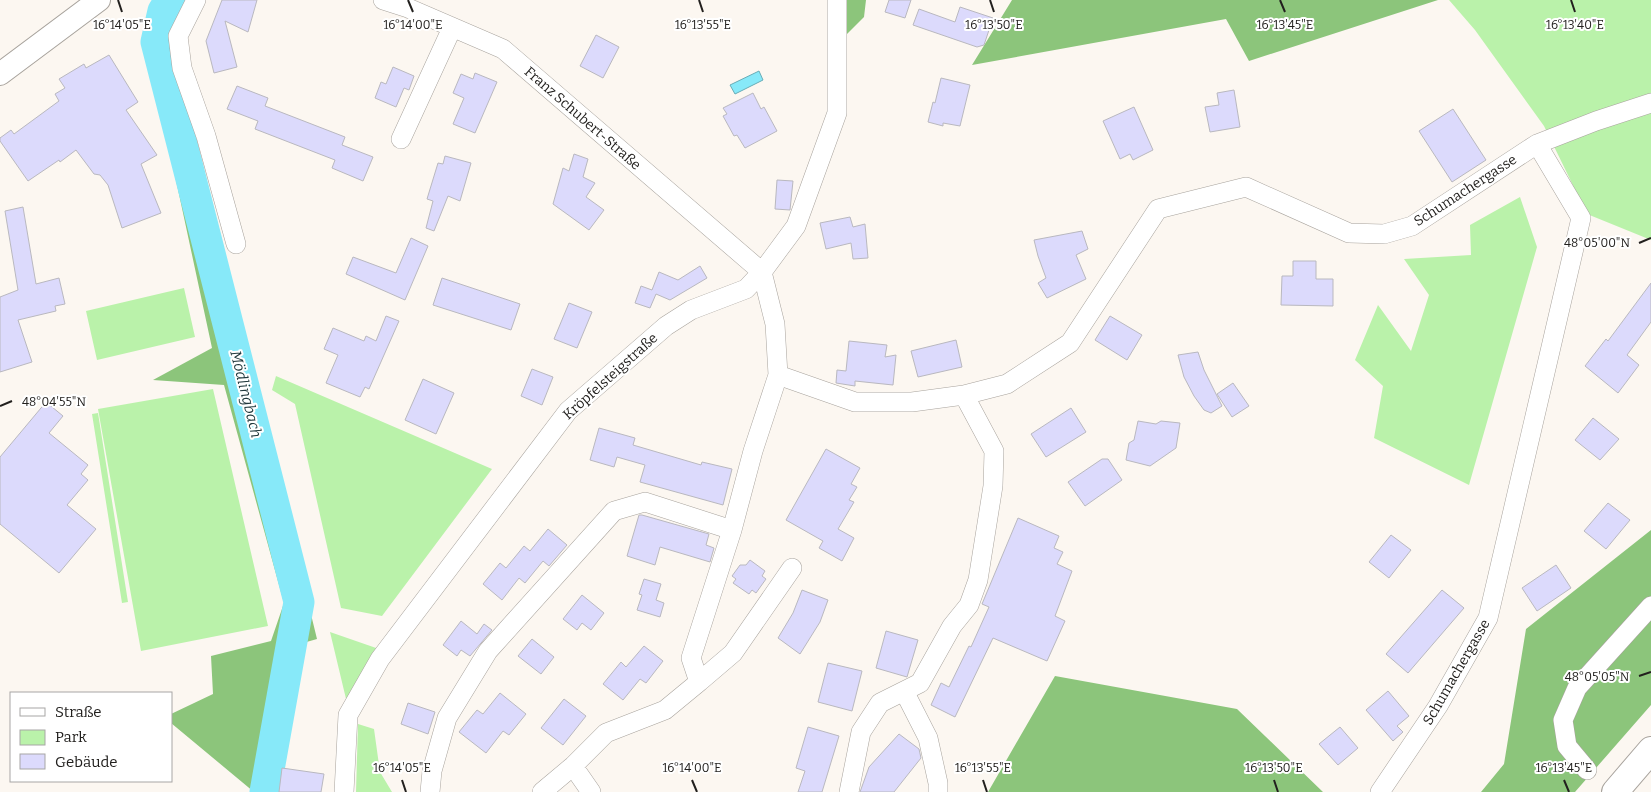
<svg xmlns="http://www.w3.org/2000/svg" width="1651" height="792" viewBox="0 0 1651 792" font-family="Bitter,serif">
<style>
.green{fill:#baf2aa}
.forest{fill:#8cc57b}
.water{fill:#87e9f9;stroke:#69adb7}
.lines{fill:none;stroke-linecap:round;stroke-linejoin:round}
.river{stroke:#87e9f9;stroke-width:31}
.building{fill:#dcdafc;stroke:#b9b8bf}
.minor-casing{stroke:#a8a39d;stroke-width:20}
.major-casing{stroke:#a8a39d;stroke-width:24}
.highway-casing{stroke:#a8a39d;stroke-width:28}
.minor{stroke:#fff;stroke-width:19}
.major{stroke:#fff;stroke-width:22}
.highway{stroke:#fff;stroke-width:26}
.ticks{fill:none;stroke:#22201e;stroke-width:2}
.labels{text-anchor:middle;stroke-width:4;stroke-linejoin:round;paint-order:stroke}
.street-label{font-size:14px;fill:#22201e;stroke:#fff}
.water-label{font-size:15px;font-style:italic;fill:#22393d;stroke:#fff}
.ticks-label{font-size:12px;text-anchor:middle;fill:#22201e;stroke:#fff;stroke-width:4;stroke-linejoin:round;paint-order:stroke}
</style>
<rect width="100%" height="100%" fill="#fcf7f1"/>
<path class="green" d="M1449,0H1651V240L1587,214L1544,126L1475,30Z
M1520,197L1537,247L1469,485L1374,438L1383,386L1355,360L1378,305L1411,351L1429,295L1404,259L1471,255L1470,225Z
M184,288L195,337L97,360L86,311Z
M276,376L492,469L382,616L341,608L295,404L272,390Z
M213,389L268,626L141,651L98,409Z
M98,413L128,602L122,603L92,414Z
M330,632L379,649L347,703Z
M358,724L374,729L380,772L392,792H356Z"/>
<path class="forest" d="M153,0H181L166,48L179,73L317,639L282,649L254,792L171,723V714L213,694L211,656L271,641L284,603L224,385L153,380L212,348L159,101L142,42Z
M842,0H866L864,17L842,39Z
M1012,0H1438L1249,61L1226,19L972,65Z
M1651,530V705L1575,792H1481L1504,764L1526,629Z
M1055,676L1237,709L1323,792H988Z"/>
<path class="water" d="M759,71L763,80L735,94L730,85Z"/>
<g class="lines">
<path class="river" d="M170,0L163,11L156,42L299,602L265,792"/>
</g>
<path class="building" d="M222,0H257L248,32L225,21L237,67L214,73L206,41Z
M889,0H911L905,18L885,12Z
M960,7L993,18L984,45L977,47L913,25L919,9L955,22Z
M596,35L619,47L603,78L580,66Z
M109,55L138,102L126,110L157,155L141,164L161,213L122,228L108,185L100,175L94,174L76,150L60,162L59,160L28,181L0,141V138L11,130L14,134L59,101L55,94L65,88L59,79L84,64L86,68Z
M393,67L414,76L409,90L404,88L396,107L375,98L381,82L386,84Z
M475,73L497,82L475,133L453,124L464,98L453,93L461,74L473,79Z
M941,78L970,85L960,126L943,123V126L928,122L933,102L935,103Z
M237,86L268,98L265,106L345,137L342,145L373,157L363,181L332,168L335,160L255,129L258,121L227,109Z
M1234,90L1240,127L1210,132L1205,107L1219,105L1217,93Z
M753,93L761,109L764,107L777,131L745,148L737,135L734,136L723,116L727,114L723,108Z
M1134,107L1153,150L1133,160L1130,154L1120,159L1103,121Z
M1453,109L1486,160L1452,182L1419,131Z
M574,154L588,159L583,177L595,183L586,197L604,210L589,230L553,204L563,168L569,171Z
M445,156L471,163L460,201L448,196L434,231L426,228L433,201L427,199L438,163L443,164Z
M777,180L793,181L790,210L775,209Z
M23,207L36,284L59,278L65,304L55,306L56,311L18,320L32,362L0,372V297L18,290L5,211Z
M850,217L853,227L865,224L868,258L853,259L851,243L826,249L820,223Z
M1082,231L1088,249L1076,255L1086,279L1047,298L1038,283L1046,278L1038,256L1034,240Z
M411,238L428,246L405,300L346,274L353,257L396,273Z
M1293,261H1316V279H1333V306L1281,305L1282,276H1293Z
M700,266L707,278L670,300L656,294L650,308L635,303L641,286L652,290L659,272L678,280Z
M442,278L520,304L511,330L433,305Z
M1651,283V322L1627,355L1639,365L1618,393L1585,366L1606,339L1608,341Z
M569,303L592,312L577,348L554,339Z
M386,316L399,321L369,389L365,387L360,397L326,383L338,355L324,349L333,328L364,341L366,336L376,341Z
M1110,316L1142,335L1127,360L1095,340Z
M956,340L962,367L918,377L911,351Z
M849,341L887,345L885,357L896,355L893,385L855,381V386L836,383L837,370L846,371Z
M1198,352L1204,370L1222,406L1211,413L1204,410L1194,396L1184,377L1178,355Z
M532,369L553,377L542,405L521,396Z
M423,379L454,393L436,434L405,420Z
M1233,383L1249,406L1232,417L1217,394Z
M46,402L63,416L49,433L88,465L81,474L88,480L67,505L96,529L59,573L0,524V457Z
M1071,408L1086,432L1046,457L1031,434Z
M1593,418L1619,439L1600,460L1575,440Z
M1138,421L1156,424L1161,421L1180,423L1176,448L1150,466L1126,460L1129,443L1134,440Z
M599,428L635,438L633,445L701,465L702,462L732,469L723,505L640,482L645,465L617,457L614,467L590,460Z
M826,449L860,468L851,484L857,487L849,500L854,502L838,529L854,538L842,561L819,548L823,541L786,520Z
M1102,459H1108L1122,480L1085,506L1068,482Z
M1608,503L1630,520L1606,549L1584,531Z
M639,515H642L709,534L706,545L714,548L710,562L660,547L655,565L627,556Z
M1018,518L1059,536L1054,548L1063,552L1057,564L1072,571L1055,616L1065,621L1047,661L993,638L955,717L931,705L941,683L949,687L969,646L971,647L989,607L982,604Z
M548,529L567,545L549,566L543,561L525,583L519,578L502,600L483,584L500,563L506,568L524,546L530,551Z
M1391,535L1411,550L1389,578L1369,562Z
M750,560L765,571L762,576L766,579L756,593L752,590L749,594L733,583L736,579L732,576L740,565H746Z
M1556,565L1571,588L1537,611L1522,588Z
M644,579L661,584L656,600L664,603L660,617L637,610L642,595L639,594Z
M802,590L828,600L820,622L800,654L778,638L793,613Z
M1442,590L1464,608L1408,673L1386,654Z
M582,595L604,613L591,630L582,623L577,630L563,619Z
M461,621L477,634L484,624L492,630L470,656L461,650L457,656L443,645Z
M886,631L918,640L907,677L876,668Z
M532,639L554,657L541,674L518,656Z
M644,646L663,661L646,683L640,679L623,700L603,684L621,662L626,667Z
M828,663L862,671L852,711L818,702Z
M1388,691L1409,716L1397,726L1403,732L1393,741L1366,710Z
M500,693L526,714L509,735L503,731L486,753L459,732L477,710L483,714Z
M564,699L586,716L563,745L541,728Z
M408,703L435,712L428,734L401,724Z
M808,727L839,736L822,792H798L805,771L796,768Z
M1340,727L1358,748L1338,765L1319,744Z
M899,734L919,749L921,758L894,792H860L869,767Z
M282,768L324,774L321,792H279Z"/>
<g class="lines">
<g class="minor-casing">
<path id="minor" d="M196,0L178,36L182,68L206,136L236,244
M383,0L408,8L503,49L762,272
M401,139L452,28
M778,375L855,402H912L964,395L1007,384L1070,343L1158,209L1246,187L1349,233L1384,234L1412,226L1537,144L1596,121L1651,103
M699,682L733,653L792,568
M904,691L928,738L938,783V792
M573,766L591,792
M1587,770L1567,746L1563,720L1577,688L1651,606
M344,792L348,715L380,659L568,411L666,326L691,310L746,289L762,272L796,226L837,113V0
M430,792L432,771L447,718L488,651L614,511L645,502L732,530
M542,792L573,766L606,733L665,710L699,682L691,658L732,530L753,451L778,375L775,324L762,272
M849,792L861,732L880,703L920,683L952,626L969,605L978,580L993,486L994,451L964,395
M1380,792L1438,706L1488,618L1581,218L1537,144"/>
</g>
<g class="major-casing">
<path id="major" d="M0,74L99,0"/>
</g>
<g class="highway-casing">
<path id="highway" d="M1615,792L1651,750"/>
</g>
<use href="#minor" class="minor"/>
<use href="#major" class="major"/>
<use href="#highway" class="highway"/>
</g>
<path class="ticks" d="M118,0L122,12M408,0L413,12M699,0L703,12M990,0L994,12M1280,0L1285,12M1571,0L1575,12M1639,243L1651,238M0,406L12,401M1639,676L1651,672M402,780L406,792M692,780L697,792M983,780L987,792M1274,780L1278,792M1564,780L1569,792"/>
<g class="labels">
<g class="street-label">
<text transform="translate(583 118) rotate(41)" y="5">Franz Schubert-Straße</text>
<text transform="translate(1465 190) rotate(-33)" y="5">Schumachergasse</text>
<text transform="translate(610 376) rotate(-42)" y="5">Kröpfelsteigstraße</text>
<text transform="translate(1456 672) rotate(-60)" y="5">Schumachergasse</text>
</g>
<g class="water-label">
<text transform="translate(246 394) rotate(76)" y="5">Mödlingbach</text>
</g>
</g>
<g class="ticks-label">
<text x="122" y="29">16°14'05"E</text>
<text x="1285" y="29">16°13'45"E</text>
<text x="1575" y="29">16°13'40"E</text>
<text x="413" y="29">16°14'00"E</text>
<text x="703" y="29">16°13'55"E</text>
<text x="994" y="29">16°13'50"E</text>
<text x="1597" y="247">48°05'00"N</text>
<text x="54" y="406">48°04'55"N</text>
<text x="1597" y="681">48°05'05"N</text>
<text x="402" y="772">16°14'05"E</text>
<text x="692" y="772">16°14'00"E</text>
<text x="983" y="772">16°13'55"E</text>
<text x="1274" y="772">16°13'50"E</text>
<text x="1564" y="772">16°13'45"E</text>
</g>
<rect x="10" y="692" width="162" height="90" fill="#ffffff" stroke="#a7a6a5"/>
<rect x="20" y="708" width="25" height="8" fill="#ffffff" stroke="#a7a6a5"/>
<text x="55" y="717" font-size="15" fill="#22201e">Straße</text>
<rect x="20" y="730" width="25" height="15" fill="#baf2aa" stroke="#a7a6a5"/>
<text x="55" y="742" font-size="15" fill="#22201e">Park</text>
<rect x="20" y="754" width="25" height="15" fill="#dcdafc" stroke="#a7a6a5"/>
<text x="55" y="767" font-size="15" fill="#22201e">Gebäude</text>
</svg>
